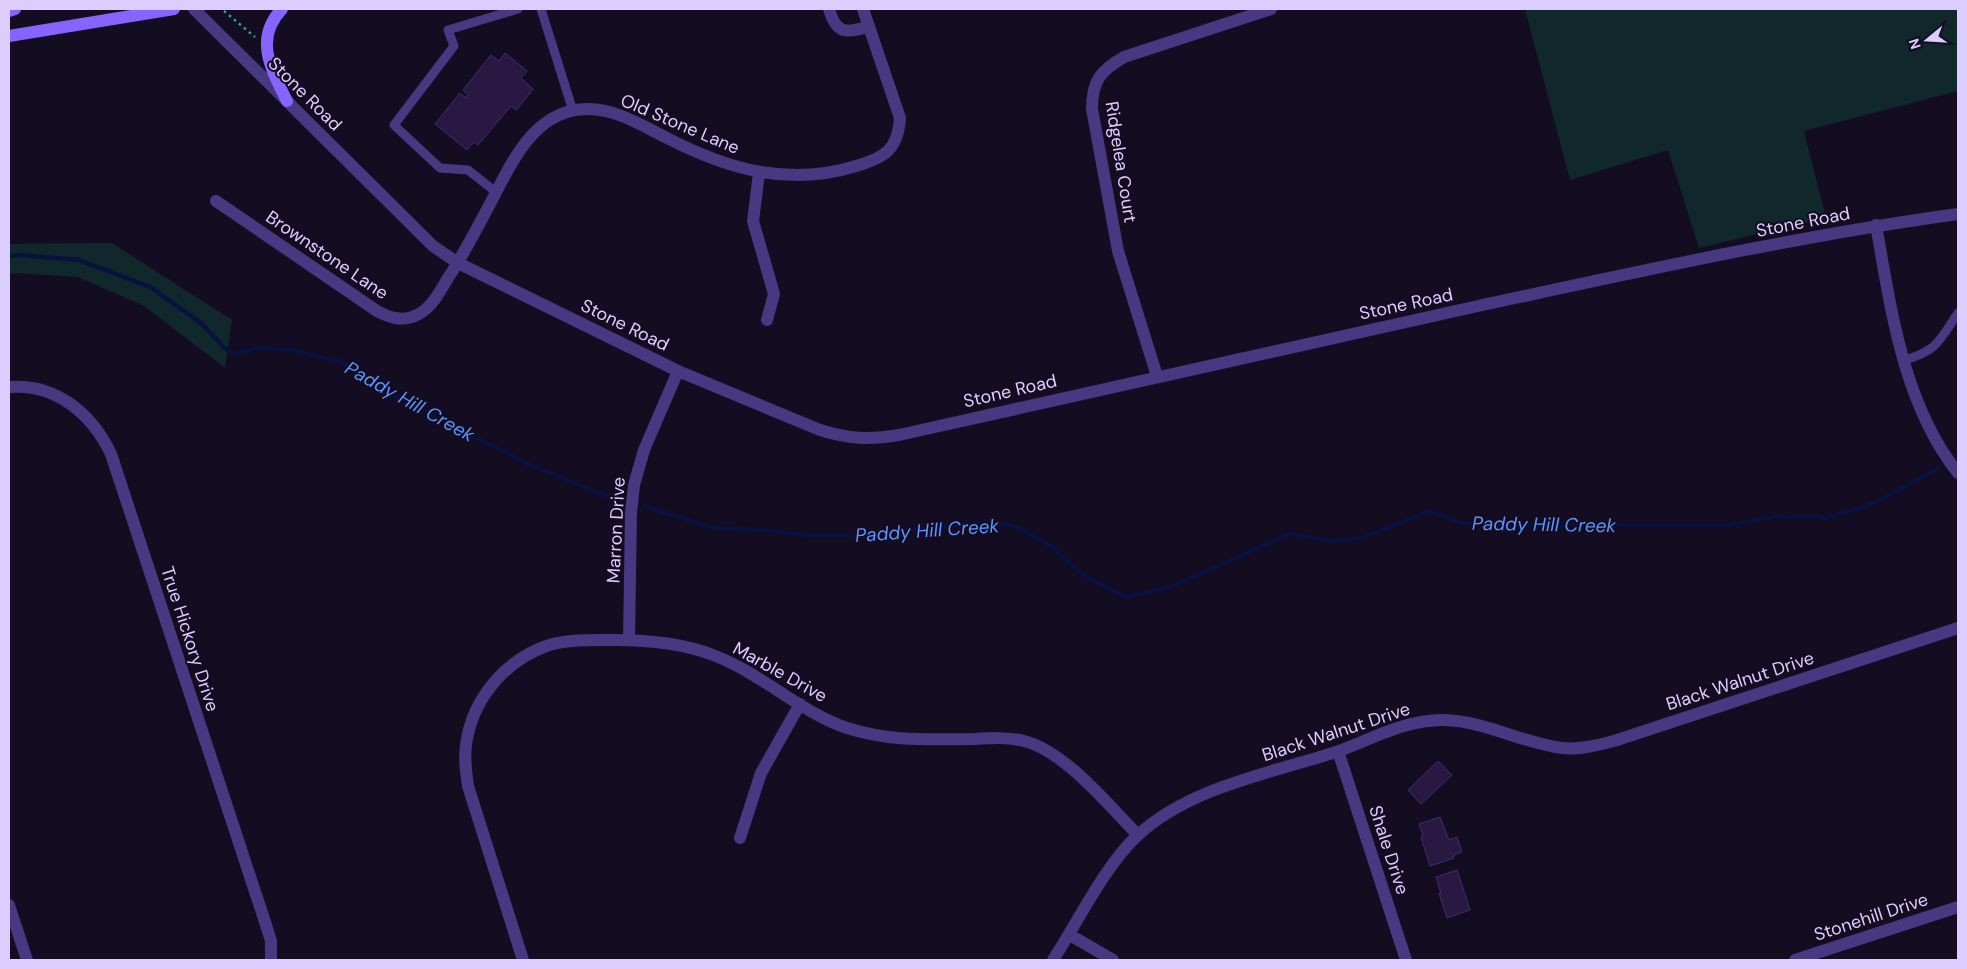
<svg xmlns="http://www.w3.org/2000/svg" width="1967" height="969" viewBox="0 0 1967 969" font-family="'DM Sans',sans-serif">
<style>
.green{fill:#10272b}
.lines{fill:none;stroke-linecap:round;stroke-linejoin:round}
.stream{stroke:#09123e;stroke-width:4.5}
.building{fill:#291942;stroke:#452a6e}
.path{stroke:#2ca2b3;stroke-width:2.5;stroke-dasharray:2.5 4;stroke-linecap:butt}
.service{stroke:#483781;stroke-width:9}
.minor{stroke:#483781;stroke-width:12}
.tertiary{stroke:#483781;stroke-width:12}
.secondary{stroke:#8564ff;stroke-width:12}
.labels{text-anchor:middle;stroke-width:4;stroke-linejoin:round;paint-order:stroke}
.street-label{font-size:18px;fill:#dccdff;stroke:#140d21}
.water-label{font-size:19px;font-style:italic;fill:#5b93ff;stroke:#140d21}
</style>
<rect width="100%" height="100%" fill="#140d21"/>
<path class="green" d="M1525,9H1958V91L1804,131L1826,218L1699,248L1668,150L1570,180Z
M112,243L232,320L225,368L144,306L78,277L14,273L9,275V244Z"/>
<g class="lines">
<path class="stream" d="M9,256L20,255L79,260L150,287L201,323L225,348L234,354L257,348L293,350L342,362L397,397L528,464L596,492L620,499
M644,506L714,528L763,530L806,535L858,536L912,529L988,522L1009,525L1023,530L1051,546L1086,577L1126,597L1170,587L1290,534L1333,541L1362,538L1429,511L1463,523L1573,525H1730L1781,515L1783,517L1818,516L1825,518L1860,508L1876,502L1939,468"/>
</g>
<path class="building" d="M505,53L527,71L521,78L533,89L516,110L511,106L478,145L474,142L467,150L435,124L460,93L466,98L468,95L463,90L491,55L499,61Z
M1438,761L1452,775L1421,804L1408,790Z
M1440,817L1449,840L1457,837L1462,852L1453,855L1454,858L1430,866L1421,837L1423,836L1419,824Z
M1457,870L1470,910L1447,918L1439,893H1441L1436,877Z"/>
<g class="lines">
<path class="path" d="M224,11L255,37"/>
<path class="service" d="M541,9L573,111
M496,192L468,170L440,168L394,125L454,46L448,30L518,9
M1905,360C1938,350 1939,341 1958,313"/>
<path class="minor" d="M829,9C836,34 846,34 869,26
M759,173L753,221L774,294L767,320
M216,201L377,311C390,318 403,322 417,315C432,308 440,291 448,278C464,254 477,228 491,202C512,162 535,108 589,109C616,109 643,126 667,138C727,169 788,187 856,166C884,158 898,150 900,118L863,9
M1876,225C1891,309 1903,404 1958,473
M1157,376L1118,251L1092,109C1092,81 1100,71 1124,57L1271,9
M9,387C56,383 92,414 111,454L266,925L271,941V960
M629,640L631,513L634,485L644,450L678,371
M1338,751L1406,960
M740,838L761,773L800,704
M9,905L27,960
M1070,935L1113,960
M523,960L468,786C466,772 464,759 466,745C472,699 505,660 549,645C570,639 594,640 615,640C648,640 682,643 713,655C761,673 800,712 847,728C891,742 929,739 975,739C991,738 1008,737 1024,741C1065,751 1109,806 1138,835
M1053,960C1078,922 1105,865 1138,835C1190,787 1271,773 1336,752C1370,740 1406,719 1444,720C1486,721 1521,743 1562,748C1580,750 1597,745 1614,741L1958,628
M1795,960L1958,907"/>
<path class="tertiary" d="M194,9L433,246L458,263L678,371L820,430C849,439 869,440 899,435C1091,391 1284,348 1478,306C1637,272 1797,236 1958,214"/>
<path class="secondary" d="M282,9C253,39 272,71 287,101
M9,11L15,9
M9,36L174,9"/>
</g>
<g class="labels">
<g class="street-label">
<text transform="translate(305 94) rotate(45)" y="6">Stone Road</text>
<text transform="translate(680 124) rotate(23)" y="6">Old Stone Lane</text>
<text transform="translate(1121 162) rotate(81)" y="6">Ridgelea Court</text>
<text transform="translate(1803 222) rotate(-11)" y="6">Stone Road</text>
<text transform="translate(327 255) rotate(34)" y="6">Brownstone Lane</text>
<text transform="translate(1406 304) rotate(-12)" y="6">Stone Road</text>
<text transform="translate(625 325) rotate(26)" y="6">Stone Road</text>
<text transform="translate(1010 391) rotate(-13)" y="6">Stone Road</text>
<text transform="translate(616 530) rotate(-87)" y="6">Marron Drive</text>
<text transform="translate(190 639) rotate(72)" y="6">True Hickory Drive</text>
<text transform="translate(780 672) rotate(29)" y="6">Marble Drive</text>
<text transform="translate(1740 681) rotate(-18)" y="6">Black Walnut Drive</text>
<text transform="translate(1336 732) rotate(-18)" y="6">Black Walnut Drive</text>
<text transform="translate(1389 850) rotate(72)" y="6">Shale Drive</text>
<text transform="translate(1871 917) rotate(-18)" y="6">Stonehill Drive</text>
</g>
<g class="water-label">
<text transform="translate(410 401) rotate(29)" y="7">Paddy Hill Creek</text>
<text transform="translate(1544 524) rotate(1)" y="7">Paddy Hill Creek</text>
<text transform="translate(927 530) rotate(-4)" y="7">Paddy Hill Creek</text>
</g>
</g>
<rect width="1967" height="969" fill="none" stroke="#dccdff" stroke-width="20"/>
<g transform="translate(1927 40) rotate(252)" stroke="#140d21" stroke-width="4" paint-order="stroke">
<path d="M0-4L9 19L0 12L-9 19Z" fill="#dccdff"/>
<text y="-8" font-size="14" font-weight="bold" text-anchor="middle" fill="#dccdff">N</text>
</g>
</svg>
